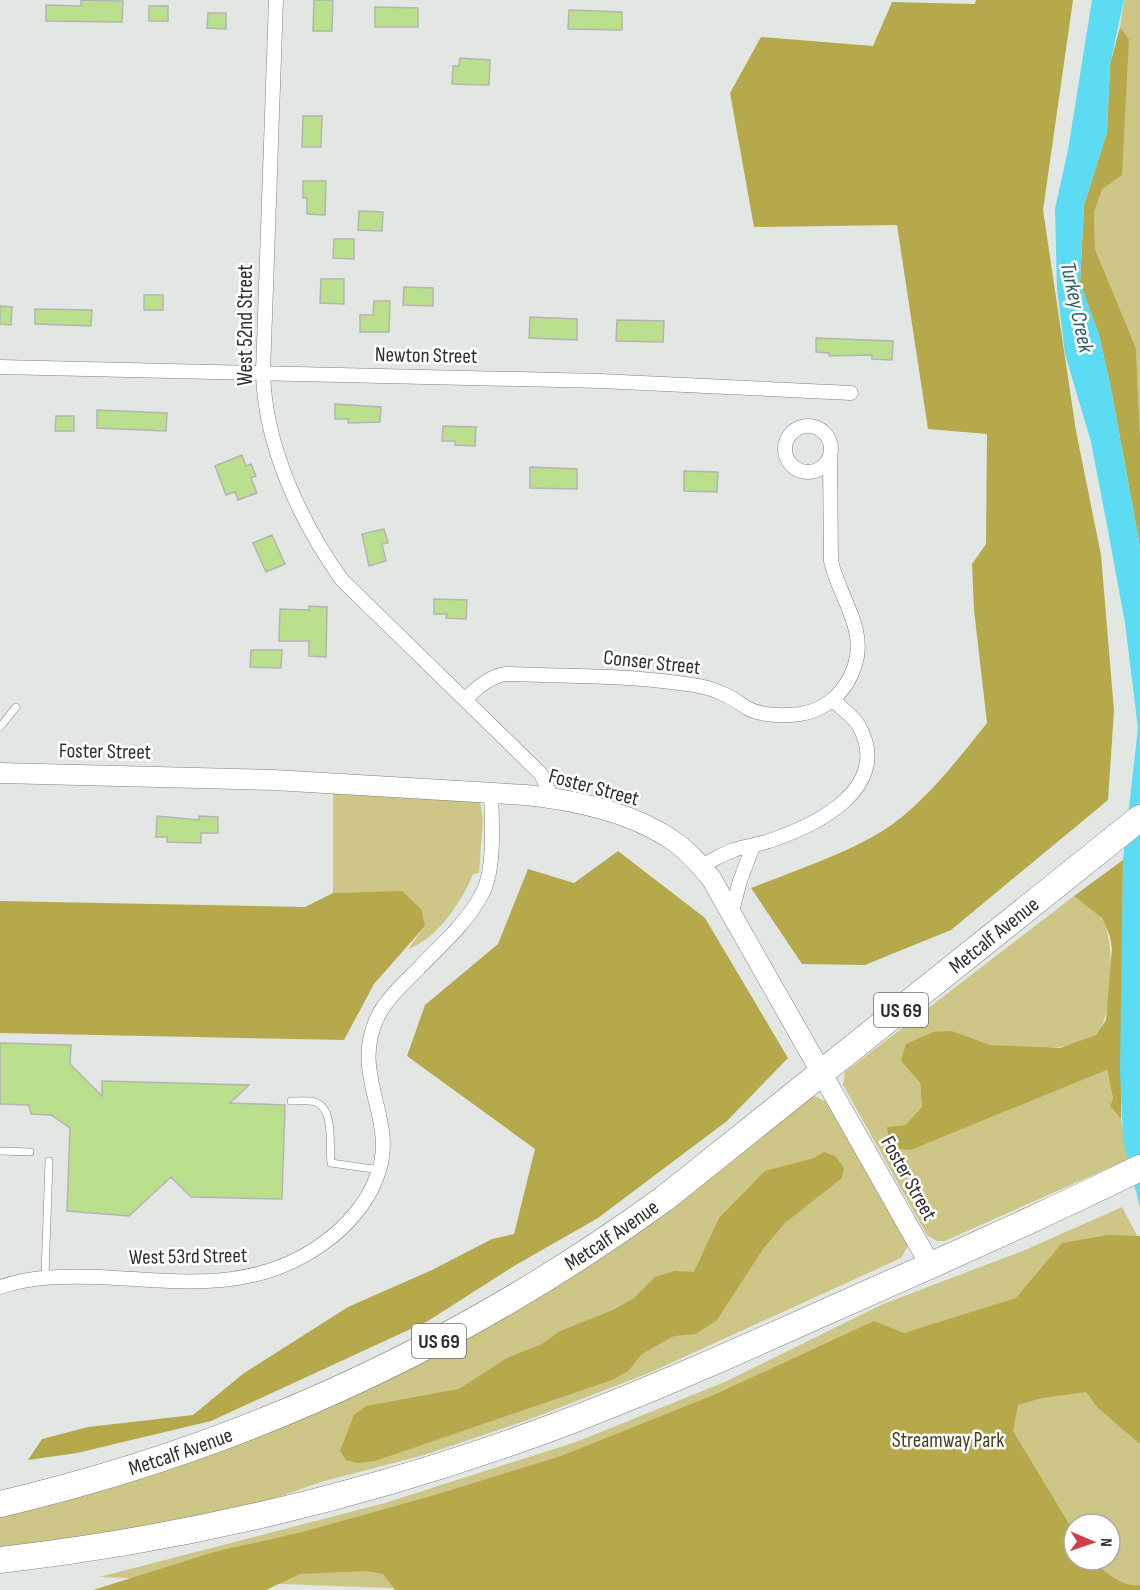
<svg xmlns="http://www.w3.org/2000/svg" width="1140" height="1590" viewBox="0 0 1140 1590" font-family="'Sofia Sans Condensed',sans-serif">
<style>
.green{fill:#cec687;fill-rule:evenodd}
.forest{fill:#b6a94c}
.water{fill:#5cdcf2}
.building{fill:#bae08e;stroke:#b4b5b2;stroke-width:1.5}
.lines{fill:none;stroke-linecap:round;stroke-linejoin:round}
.lane-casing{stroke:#7d817f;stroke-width:8}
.street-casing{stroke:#7d817f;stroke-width:15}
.secondary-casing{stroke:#7d817f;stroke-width:21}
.highway-casing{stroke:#7d817f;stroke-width:27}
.lane{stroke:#fff;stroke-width:7}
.street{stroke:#fff;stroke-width:14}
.secondary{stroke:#fff;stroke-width:20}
.highway{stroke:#fff;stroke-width:26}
.labels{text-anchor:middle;stroke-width:5;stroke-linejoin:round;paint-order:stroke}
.shield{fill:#fff;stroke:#6c6d6c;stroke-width:1.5}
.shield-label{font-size:20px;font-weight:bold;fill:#2d2e2d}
.street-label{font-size:21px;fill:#2d2e2d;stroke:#fff}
.park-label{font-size:21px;fill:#464119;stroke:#fff}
.water-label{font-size:22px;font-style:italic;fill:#2b6069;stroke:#fff}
</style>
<rect width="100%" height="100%" fill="#e3e7e4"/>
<path class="green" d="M1124,0H1140V435L1136,348L1095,249L1094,213L1102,189L1129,39L1120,27Z
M333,791L480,802L483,819L479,873L473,874C463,900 436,940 408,949L425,926L402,892L333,893Z
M1074,896C1083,902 1096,910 1102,919C1116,938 1114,1022 1094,1036C1071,1052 1017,1050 991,1045C978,1043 964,1035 952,1031L901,1061L920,1083L922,1107L905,1125L887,1127L888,1138L911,1150L1107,1070L1113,1098L1110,1106L1121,1119L1129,1159L945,1241H937L927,1235L843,1085L845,1072Z
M814,1096L827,1102L905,1239L908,1246L901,1258L649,1373L525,1421L424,1455L321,1482L248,1508L134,1531L0,1550V1512L346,1399L806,1098Z
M1122,1207L1140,1241V1590H440L99,1577L385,1503L576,1442L727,1381L883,1304L1025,1250ZM1074,1524H1110V1560H1074Z"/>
<path class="forest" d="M976,0H1073L1043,210L1076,431L1101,555L1114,711L1108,800L951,930L865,965L802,964L751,888C794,871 852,852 890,826C928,799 958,759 987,723L974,610L972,564L986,544L987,434L928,429L897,225L754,227L730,93L761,37L873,46L892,2L975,4Z
M1120,27L1129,39L1122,175L1102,189L1094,213L1095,249L1136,348L1140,435V547L1111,389L1099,335L1080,283L1084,205L1107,132L1110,64Z
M618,851L705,918L788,1058L727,1121L598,1218L514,1266L428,1321L211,1421L77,1453L28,1460L42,1439L88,1427L193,1415L244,1373L348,1307L432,1270L492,1239L514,1234L535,1149L407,1056L425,1005L498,944L528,869L574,883Z
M1123,860L1121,1119L1110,1106L1113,1098L1107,1070L911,1150L899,1149L888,1138L887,1127L905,1125L922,1107L920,1083L901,1061L906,1044L933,1032L952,1031L990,1045L1060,1048L1096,1035L1106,1020L1112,949L1110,936L1102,918L1074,896Z
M402,891L421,909L425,926L374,984L344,1040L0,1033V901L305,907L333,893Z
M824,1152L835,1156L844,1168L842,1178L785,1223L763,1249L717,1320L696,1334L674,1336L642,1354L628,1371L612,1380L375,1461L357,1463L346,1460L340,1451L354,1415L366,1406L459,1389L507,1358L542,1344L560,1331L613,1310L634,1298L655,1277L675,1271L694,1272L719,1218L765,1171L814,1158Z
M1108,1235L1140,1236V1444L1098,1408L1086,1392L1042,1398L1018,1405L1013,1431L1074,1532V1560H1094C1103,1572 1124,1588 1140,1585V1590H395L383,1574L367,1571L300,1574L266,1590H93L214,1552L302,1532L428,1497L561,1456L716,1394L874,1321L904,1333L1016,1298L1062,1243Z"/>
<path class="water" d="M1092,0H1124L1110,64L1107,132L1084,205L1080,282L1099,335L1111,389L1140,547V1207L1123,1141L1120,1070L1123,860L1138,728L1125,623L1107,525L1091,442L1065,354L1057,288L1055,209L1068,150Z"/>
<path class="building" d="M81,0L123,1L122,22L46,21V5L81,6Z
M314,0H333L332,31H313Z
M149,6H168V21H149Z
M375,7L418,8V27H375Z
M569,10L622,12V30L568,29Z
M208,13H226V29L207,28Z
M460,58L490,60L489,85L452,84L453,66H459Z
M303,116H322L321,147H302Z
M303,181H326L325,215L307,214V198H303Z
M359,211L383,212L382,231L358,230Z
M334,239H354V259L333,258Z
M321,279H344V304L320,303Z
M404,287L433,288V306L403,305Z
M144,295H163V310H144Z
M374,301H390L389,332H360V315H373Z
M0,306L12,307L11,325L0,324Z
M35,309L92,310L91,326L35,324Z
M530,317L577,319V340L529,338Z
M617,320L664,321L663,342L616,341Z
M816,338L893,341L892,360L872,359V355L829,356V353L816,352Z
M335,404L381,407L380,422L348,423V419H335Z
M97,410L167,413L166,431L97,428Z
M56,416H74V431H55Z
M443,426L476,427L475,446L455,445V441H442Z
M242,455L246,466L251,464L256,476L251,478L257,493L238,500L235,492L226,495L215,466Z
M530,467L577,469V489L530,488Z
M684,471L718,472L717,492L684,491Z
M384,529L388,543L382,544L386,561L369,566L362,534Z
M272,535L285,564L266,572L253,543Z
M434,599L467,600L466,619L446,618L447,614H434Z
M309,606L327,607L326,657L309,656V641H279L280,609L309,610Z
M251,650H282L281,668L250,667Z
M157,816L199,820V816L218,817V833H201V843L167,842V837H156Z
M0,1043L71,1045L70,1064L102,1096V1081L249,1085L230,1103L285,1105L282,1199L191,1197L171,1177L129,1216L67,1211L70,1128L51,1115L31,1114L29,1105L0,1104Z"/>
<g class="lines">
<g class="lane-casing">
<path id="lane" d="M0,727L16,707
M291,1101C298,1101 308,1100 315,1102C335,1108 329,1147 331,1163L380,1170
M0,1151L30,1152
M45,1276L49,1161"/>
</g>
<g class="street-casing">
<path id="street" d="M276,0L263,373C265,446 300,521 342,580L541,774L552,798
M0,367L600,381L851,393
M785 449a23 23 0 1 1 46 0a23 23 0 1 1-46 0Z
M465,700C476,688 490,676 506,674C563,676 622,675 679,683C694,685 710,687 723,694C732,697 739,703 747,708C761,716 784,716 800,714C827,710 847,691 855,665C867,628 838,595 831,561L830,459
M700,866C712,861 722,854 734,850C745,846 758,845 769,841C817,825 893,788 859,726C853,716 841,708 833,700
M732,911L740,881L753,846
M0,1287C33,1276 64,1276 98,1277C180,1281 255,1294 325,1242C346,1227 367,1203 376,1179C401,1120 348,1077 378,1016C387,998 404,983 419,968C441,945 468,922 483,892C495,868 492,821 491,794"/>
</g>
<g class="secondary-casing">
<path id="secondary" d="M0,773L274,780L526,795C575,800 634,813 675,842C689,852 700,865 711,878L931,1266"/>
</g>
<g class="highway-casing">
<g id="highway">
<path id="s1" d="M0,1504C244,1447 463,1345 665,1198L1140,818"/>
<path d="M0,1560C193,1538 384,1491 567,1422C656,1388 743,1349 830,1310C934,1264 1038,1218 1140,1168"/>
</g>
</g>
<use href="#lane" class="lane"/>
<use href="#street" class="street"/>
<use href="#secondary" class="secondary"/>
<use href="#highway" class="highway"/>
</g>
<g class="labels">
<g class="shield">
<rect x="874" y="993" width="54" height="34" rx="4.5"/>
<rect x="412" y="1324" width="54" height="34" rx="4.5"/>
</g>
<g class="shield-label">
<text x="901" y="1017">US 69</text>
<text x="439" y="1348">US 69</text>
</g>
<g class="street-label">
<text transform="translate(245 325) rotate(-90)" y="7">West 52nd Street</text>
<text transform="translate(426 355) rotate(1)" y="7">Newton Street</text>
<text transform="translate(652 662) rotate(6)" y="7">Conser Street</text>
<text transform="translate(105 751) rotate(1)" y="7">Foster Street</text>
<text transform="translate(594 787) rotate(15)" y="7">Foster Street</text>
<text dy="7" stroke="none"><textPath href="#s1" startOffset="1158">Metcalf Avenue</textPath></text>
<text transform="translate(909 1178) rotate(61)" y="7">Foster Street</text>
<text dy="7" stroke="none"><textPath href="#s1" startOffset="672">Metcalf Avenue</textPath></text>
<text transform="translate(188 1256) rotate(-1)" y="7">West 53rd Street</text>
<text dy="7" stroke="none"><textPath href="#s1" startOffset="188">Metcalf Avenue</textPath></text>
</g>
<g class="park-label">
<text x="948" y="1447">Streamway Park</text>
</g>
<g class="water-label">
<text transform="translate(1078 307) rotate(78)" y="8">Turkey Creek</text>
</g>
</g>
<g transform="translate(1092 1542) rotate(92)"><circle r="28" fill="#ffffff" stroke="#ababab" stroke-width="1.5"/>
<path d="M0-4.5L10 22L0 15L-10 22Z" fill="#ce3e4c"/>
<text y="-9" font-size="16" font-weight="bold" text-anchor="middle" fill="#2d2e2d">N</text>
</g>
</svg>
